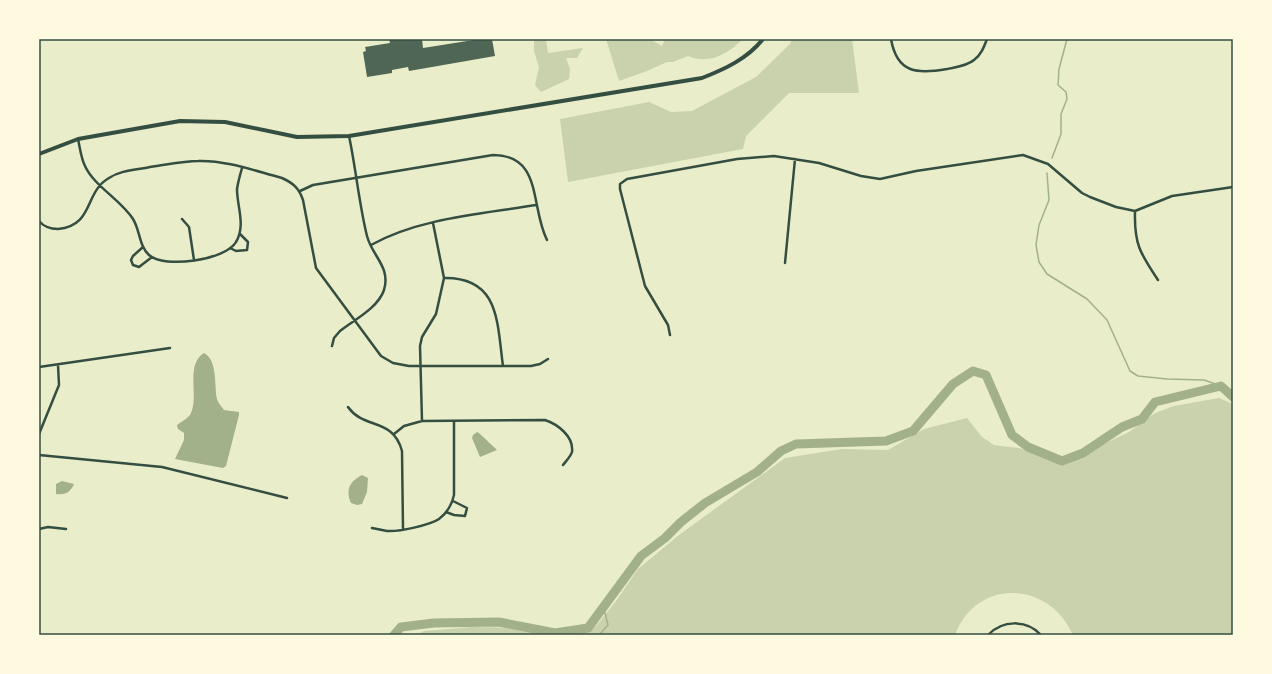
<svg xmlns="http://www.w3.org/2000/svg" width="1272" height="674" viewBox="0 0 1272 674" font-family="Overpass,sans-serif">
<style>
.green{fill:#cad2ad}
.water{fill:#a3b18a}
.lines{fill:none;stroke-linecap:round;stroke-linejoin:round}
.stream{stroke:#a3b18a;stroke-width:1.5}
.river{stroke:#a3b18a;stroke-width:9}
.building{fill:#4f6655}
.minor{stroke:#344e41;stroke-width:2.5}
.secondary{stroke:#344e41;stroke-width:4}
.neatline{fill:none;stroke:#344e41;stroke-width:1.5}
</style>
<rect width="100%" height="100%" fill="#e9edc9"/>
<path class="green" d="M534,39H546L548,53L583,48L577,58H566L570,69L569,79L541,92L535,85L539,67L534,51Z
M606,39H650L662,46L665,39H743C728,54 709,65 688,56L673,62H667L647,71L619,81Z
M792,39H852L859,93H789L746,136L743,149L568,182L560,119L649,102L671,112L692,111L756,77L790,44Z
M1219,398L1233,404V635H1073C1049,581 977,577 955,635H576L596,626L616,601L638,569L679,535L785,458L842,449L888,450L924,429L967,418L982,437L994,445L1019,448L1049,458L1060,465L1129,432L1155,413L1174,406Z
M472,627L516,628L540,635H416L424,631Z"/>
<path class="water" d="M204,353C218,360 214,386 217,399C218,403 222,407 224,410L239,412V415L226,466L223,468L175,459L184,440V433L178,429L177,425C181,422 189,418 191,413C199,395 185,365 204,353Z
M477,432L479,433L497,450L480,457L472,438L473,435Z
M362,475L368,478L367,492L362,504L357,505L351,503C345,490 350,481 362,475Z
M62,481L74,484C70,493 65,495 56,494V484Z"/>
<g class="lines">
<path class="stream" d="M1052,158L1061,134V114L1067,99L1066,92L1058,85L1059,69L1067,39
M1047,173L1049,200L1039,225L1036,245L1039,262L1047,274L1087,299L1107,320L1130,371L1138,376L1167,379L1204,380L1221,386
M599,635L608,625L603,605"/>
<path class="river" d="M394,635L401,627L434,623L499,622L555,633L588,628L641,556L665,538L681,522L705,503L757,472L781,451L796,444L886,441L913,431L953,384L973,371L986,375L1012,435L1028,447L1062,461L1083,453L1122,427L1142,419L1155,402L1221,386L1233,397"/>
</g>
<path class="building" d="M389,39H422L423,48L480,39H492L495,56L409,71L408,67L392,70V73L367,77L363,52L366,51L365,47L390,43Z"/>
<g class="lines">
<path class="minor" d="M891,39C897,74 918,74 947,69C956,67 967,66 974,60C981,55 984,47 987,39
M78,139C80,148 81,158 85,166C94,186 121,200 133,219C140,230 139,246 149,255C164,269 226,260 236,242C246,225 237,207 237,189C238,182 240,175 242,168
M300,191L313,185L493,155C543,155 530,207 547,240
M1135,211C1134,244 1140,253 1158,280
M182,219L189,227L194,260
M39,221C44,227 50,229 58,229C94,226 84,192 109,178C121,170 136,170 150,167C166,165 182,161 198,161C226,160 255,171 282,178C293,183 299,188 303,200L316,268L381,356L393,363L409,366H531L540,364L548,359
M371,245C419,218 482,214 536,205
M143,247L133,256L131,260L133,265L139,267L152,257
M230,248L236,251L247,250L248,242L240,234
M785,263L795,159
M444,278C500,277 497,323 503,366
M670,335L668,325L645,286L620,189V184L627,179L737,159L774,156L819,163L861,176L880,179L916,171L1023,155L1048,164L1082,193L1090,197L1116,207L1135,211L1172,196L1233,187
M332,346L334,338L340,331C354,320 378,308 384,290C391,267 372,256 367,236C359,204 356,169 349,136
M39,367L170,348
M348,407C364,430 393,417 402,451L403,529
M422,421L420,346L422,337L436,314L444,278L433,223
M39,434L59,385L58,365
M394,434L404,426L422,421L545,420C557,424 574,436 572,452C571,456 566,461 563,465
M39,455L162,467L287,498
M446,512L454,515L465,516L467,508L453,501
M372,528C377,529 382,530 387,531C399,532 430,525 439,519C447,513 452,504 454,495V421
M39,529L48,527L66,529
M988,635C1002,620 1027,619 1041,635"/>
<path class="secondary" d="M39,154L78,139L180,121L225,122L297,137L349,136L702,78C725,69 747,59 763,39"/>
</g>
<rect width="1272" height="674" fill="none" stroke="#fefae0" stroke-width="80"/>
<rect x="40" y="40" width="1192" height="594" class="neatline"/>
</svg>
